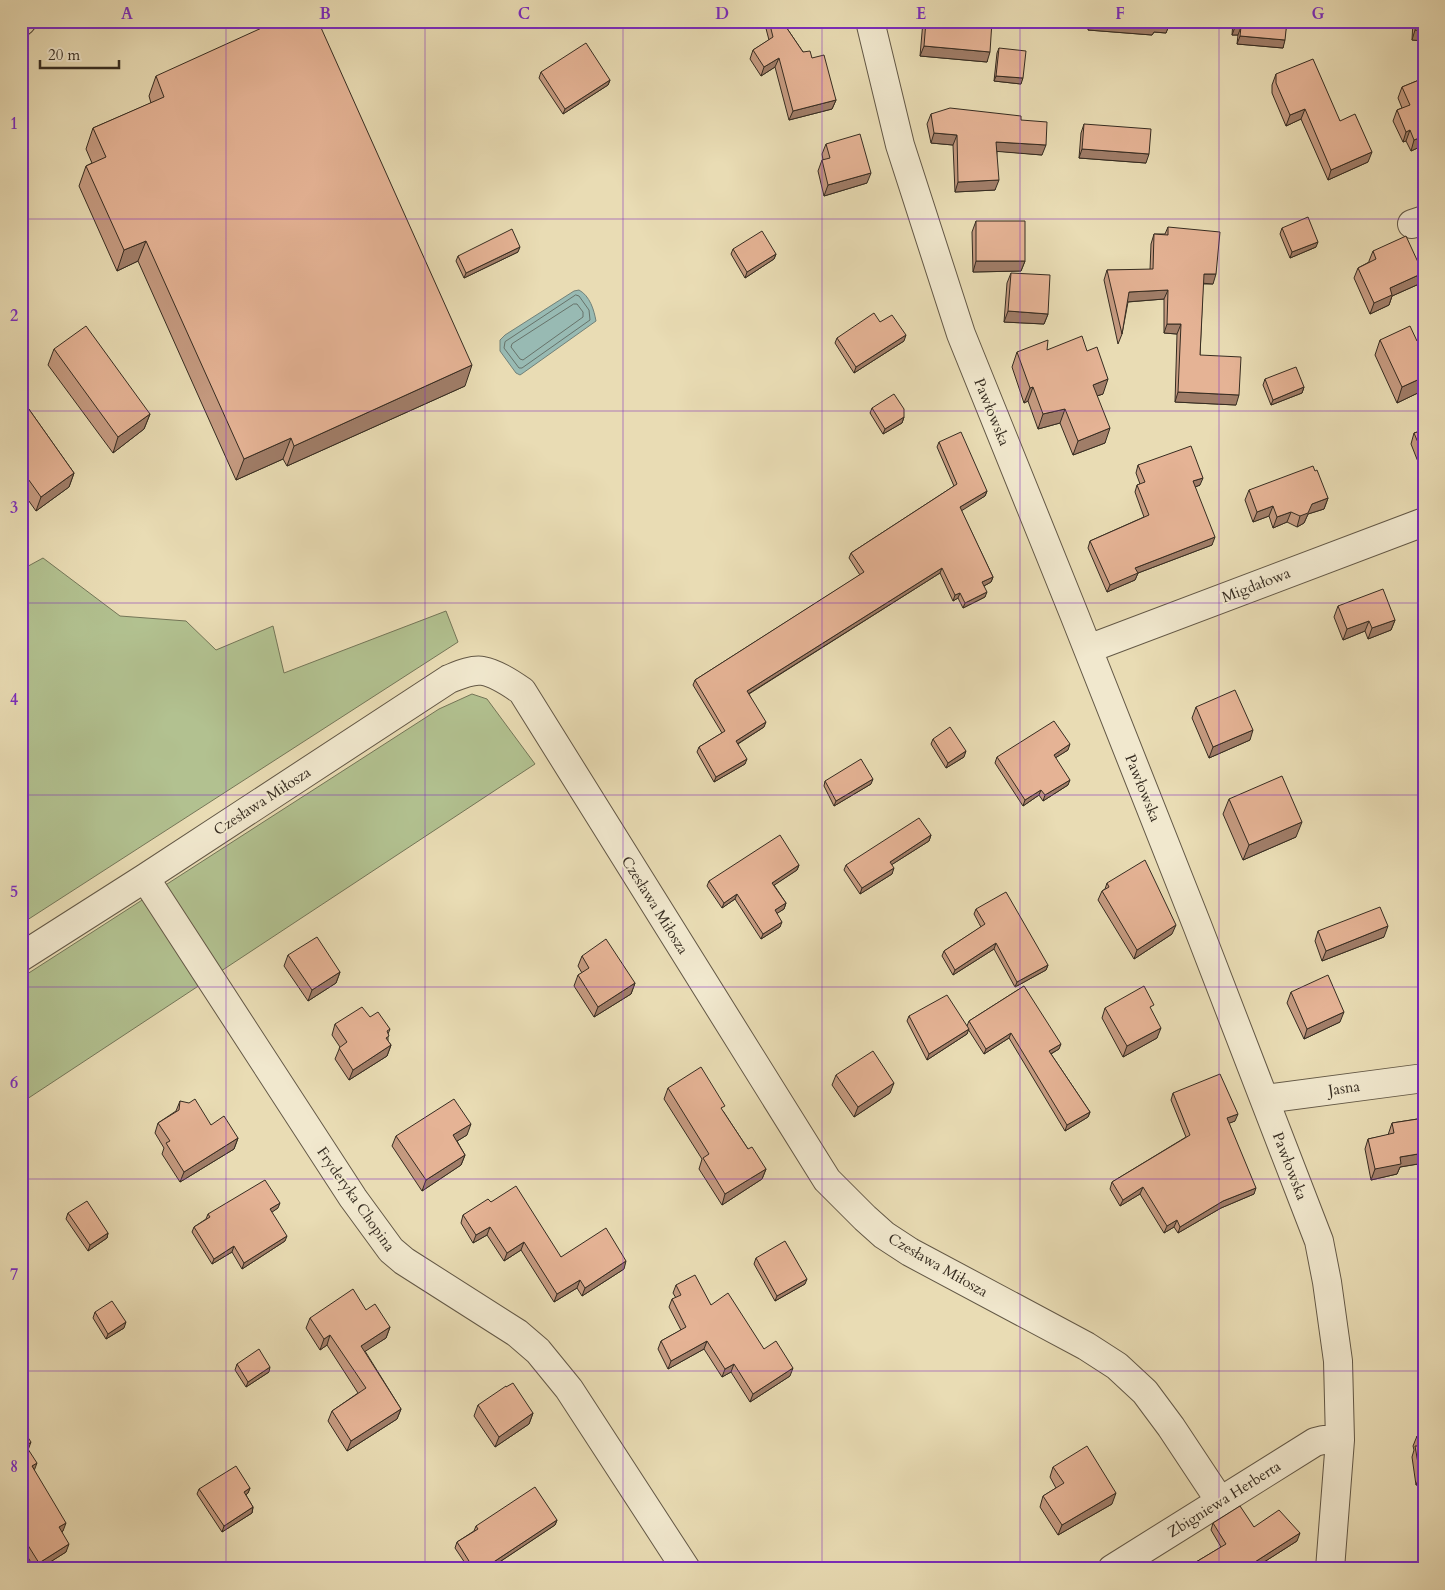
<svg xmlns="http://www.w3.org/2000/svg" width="1445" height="1590" viewBox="0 0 1445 1590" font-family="Cardo,serif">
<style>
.green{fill:#b2c190;stroke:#747658}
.water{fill:#98bab3;stroke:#718179}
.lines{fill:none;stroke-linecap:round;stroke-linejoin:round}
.shore{stroke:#67736a;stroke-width:1}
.minor-casing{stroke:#635846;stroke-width:30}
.major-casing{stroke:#362c21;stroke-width:30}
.minor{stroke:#f1e8ce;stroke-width:28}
.major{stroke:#e9dcb4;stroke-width:28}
.wall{fill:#c59a80;stroke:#362c21}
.shaded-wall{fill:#a07d68;stroke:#362c21}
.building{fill:#e5b395;stroke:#362c21}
.grid{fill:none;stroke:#7b2cbf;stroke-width:1;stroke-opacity:0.55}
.labels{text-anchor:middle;stroke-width:4;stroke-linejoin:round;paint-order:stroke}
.street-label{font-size:15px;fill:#362c21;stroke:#f1e8ce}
.neatline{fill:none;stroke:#7b2cbf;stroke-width:2}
.grid-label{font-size:16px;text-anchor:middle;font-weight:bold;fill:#7b2cbf}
</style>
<rect width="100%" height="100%" fill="#e9dcb4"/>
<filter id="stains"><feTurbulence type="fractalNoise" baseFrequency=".004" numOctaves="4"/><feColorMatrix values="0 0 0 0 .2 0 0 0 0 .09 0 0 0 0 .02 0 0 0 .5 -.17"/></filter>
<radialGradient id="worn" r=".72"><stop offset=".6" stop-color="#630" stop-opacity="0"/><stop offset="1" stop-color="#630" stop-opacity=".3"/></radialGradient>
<path class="green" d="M43,558L120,616L186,621L216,650L273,626L284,673L446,611L458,642L21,924V570Z
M472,694L487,699L535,764L21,1103V978L439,709Z"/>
<path class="water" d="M579,290C590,296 594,310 596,321L523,373L520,375L516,373L500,351V340L505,335L574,291Z"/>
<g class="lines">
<path class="shore" d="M576,295L579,296L589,310L590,320L522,368H519L504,348L505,342Z
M574,304H577L583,312V317L523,360L520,359L511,347L512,344Z"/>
<g class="minor-casing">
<path id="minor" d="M870,21L900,145L961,334L1074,614L1197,925L1319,1241L1327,1282L1338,1361L1340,1440L1330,1569
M1412,224L1424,220
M1088,649L1424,522
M145,878L353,1198L391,1250L404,1261L517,1333L538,1351L569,1389L686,1569
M21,957L145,878L449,679C459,675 472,669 483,671C496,673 512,684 522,691L827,1180L865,1218L884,1235L910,1252L1086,1346L1117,1366L1145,1392L1171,1427L1220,1501
M1265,1099L1424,1078
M1112,1569L1315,1442L1323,1440H1340"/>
</g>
<g class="major-casing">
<path id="major" d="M21,22L22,21"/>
</g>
<use href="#minor" class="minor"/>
<use href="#major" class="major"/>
</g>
<path class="wall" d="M764,21H782L803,52L812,58L836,100L832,109L789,120L775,67L761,76L750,59L753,50L769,40Z
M923,21H992L987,62L920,56Z
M1089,21H1170L1166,33L1154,32L1152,35L1088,30Z
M1233,21H1287L1283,48L1237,44L1238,35H1232Z
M1413,21H1424V41L1412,40Z
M999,48L1021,84L994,81L997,53Z
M541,72L610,80L608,85L563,114L539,78Z
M1276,74L1340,121L1368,162L1328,180L1301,119L1286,126L1272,93V85Z
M156,76L465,386L287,466L283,459L236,480L138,261L117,271L79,186L86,166L92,163L86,149L93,128L151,103L149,96Z
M1424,78V145L1411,151L1406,141L1403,142L1393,121L1397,110L1402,108L1398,98L1402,87Z
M931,114L1021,120L1042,155L997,151L995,190L955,192L953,145L931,143L927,124Z
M1084,124L1146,163L1079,158L1081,133Z
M826,144L867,183L824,196L818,171L822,160H823L822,154Z
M976,221L1025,261L1021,271L973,272L972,232Z
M1168,227L1213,284H1203L1200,355L1236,405L1175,402L1177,334L1164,333V299L1128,302L1122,334L1118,344L1104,280L1107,270H1150L1151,244L1154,234H1165Z
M1282,228L1316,247L1290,258L1280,234Z
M733,249L776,254L774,259L745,278L731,254Z
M1373,251L1419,284L1392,296L1389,305L1370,314L1354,278L1358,268L1369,262V261Z
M518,252L464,278L456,261L458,256Z
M1011,273L1048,314L1044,324L1004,322L1007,283Z
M880,322L904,341L854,373L835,343L837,338Z
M1380,340L1417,341L1424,350V390L1397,403L1375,355Z
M54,349L150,414L144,429L113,453L48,365Z
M1017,352L1103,394L1097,396L1105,443L1073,455L1060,423L1038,429L1028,401L1024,403L1012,367Z
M1265,379L1304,387L1302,393L1271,405L1263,385Z
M21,398L74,473L69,487L36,511L21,490Z
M872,408L904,417L902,423L883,434L870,413Z
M1424,430V477L1411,444L1414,433Z
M939,442L987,491L985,496L961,510L993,577L991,582L984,586L985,597L963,608L958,598L953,601L940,573L749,694L764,727L738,744L745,764L714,782L697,752L699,747L722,733L693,685L695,680L860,575L849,558L851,553L954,486L937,447Z
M1138,465L1200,485L1195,487L1212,545L1138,573L1135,580L1107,592L1088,548L1090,541L1144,517L1135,492L1137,485L1140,484L1136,473Z
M1249,490L1328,498L1324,509L1308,514L1304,523L1297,527L1287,522L1273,528L1269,516L1253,522L1245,500Z
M1338,606L1395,620L1391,630L1368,639L1365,631L1343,640L1334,617Z
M1196,707L1250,740L1209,758L1192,718Z
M933,739L964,757L946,768L931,744Z
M1068,750L1055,758L1068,785L1043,801L1039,795L1023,806L995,763L997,757Z
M825,781L871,784L834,806L824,786Z
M1229,799L1296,837L1243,860L1223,814Z
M931,835L929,841L891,865L892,874L860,894L844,870L846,865Z
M799,865L797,870L774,885L786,903L784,909L777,913L780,927L761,939L735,899L722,908L707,886L709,881Z
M1107,883L1172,934L1134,959L1098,900L1102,891L1105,889Z
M976,909L1048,965L1046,970L1015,987L994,949L953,975L942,956L944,951L981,927L974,914Z
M1318,931L1384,937L1322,961L1315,941Z
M288,955L340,972L336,983L308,1001L284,966Z
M582,956L635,983L631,994L594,1017L574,986L578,975L582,973L578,966Z
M1024,986L1059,1049L1051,1054L1090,1112L1088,1117L1065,1131L1009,1038L984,1054L968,1029L967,1034L927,1060L907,1021L909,1016L967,1026L969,1021Z
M1291,992L1340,1022L1304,1039L1287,1003Z
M1105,1008L1152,1011L1157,1038L1123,1057L1102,1018Z
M370,1017L390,1029L388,1034V1041L391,1045L387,1056L349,1080L335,1059L340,1047L332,1035L335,1024Z
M836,1075L890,1093L854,1117L832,1085Z
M668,1088L723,1111L748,1149L766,1169L762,1179L722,1205L699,1169L702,1159L664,1099Z
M1173,1093L1235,1121L1229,1123L1254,1194L1221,1208L1178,1233L1174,1227L1164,1233L1140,1194L1120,1206L1110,1189L1112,1182L1186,1137L1171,1100Z
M180,1101L211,1125L238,1138L234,1149L180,1182L162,1154L164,1148L155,1133L158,1123L176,1111Z
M1424,1118V1163L1400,1167L1397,1174L1371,1180L1365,1149L1368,1139L1388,1135L1392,1123Z
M467,1135L457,1141L465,1155L461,1165L422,1191L392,1146L396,1136Z
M491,1202L561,1257L624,1269L582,1296L577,1288L554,1302L521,1250L504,1261L487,1235L473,1243L461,1223L463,1215Z
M278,1208L271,1212L285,1241L242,1269L232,1252L212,1264L192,1232L194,1227L206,1219L208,1214Z
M68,1213L108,1233L107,1238L88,1251L66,1219Z
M756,1258L805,1284L775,1301L754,1264Z
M676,1285L711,1305L764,1349L790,1376L750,1402L731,1372L722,1377L704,1349L668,1369L658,1349L661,1341L681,1330L669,1307L672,1299L676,1298L673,1293Z
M366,1310L390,1327L386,1338L365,1351L401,1409L397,1419L347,1451L328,1421L332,1411L358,1393L327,1345L320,1350L306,1328L310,1318Z
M95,1312L124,1328L106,1339L93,1318Z
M237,1364L269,1372L246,1387L235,1370Z
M478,1405L533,1413L529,1424L495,1447L474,1416Z
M21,1427L34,1470L63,1531L62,1532L66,1552L39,1569H35L21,1546Z
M1424,1435V1484L1416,1485L1412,1457L1414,1450L1413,1446L1417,1436Z
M1053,1467L1112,1504L1058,1535L1040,1507L1043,1496L1056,1488L1050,1477Z
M250,1488L248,1493L246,1495L253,1507L252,1513L222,1532L197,1494L199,1489Z
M557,1520L555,1525L489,1569H469L455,1548L457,1542L474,1531L476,1526Z
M1213,1523L1254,1527L1297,1541L1253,1569H1190L1191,1565L1221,1547L1211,1530Z"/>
<path class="shaded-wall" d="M1092,21L1156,22L1170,23L1166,33L1154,32L1152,35L1088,30Z
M1235,27H1241L1238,35H1232Z
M1415,30H1424V41L1412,40Z
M1240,36L1285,40L1283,48L1237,44Z
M924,46L990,52L987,62L920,56Z
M779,58L775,67L761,76L764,67Z
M996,76L1023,78L1021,84L994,81Z
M610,80L608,85L563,114L565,109Z
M836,100L832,109L789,120L793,111Z
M1305,109L1301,119L1286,126L1290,115Z
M1410,130L1406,141L1403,142L1406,132Z
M934,133L957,135L953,145L931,143Z
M1424,136V145L1411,151L1414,140Z
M996,142L1046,145L1042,155L992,151Z
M1082,149L1149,154L1146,163L1079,158Z
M1372,152L1368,162L1328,180L1331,170Z
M871,173L867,183L824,196L828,185Z
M999,180L995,190L955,192L958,182Z
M146,241L138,261L117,271L124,250Z
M1318,242L1316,247L1290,258L1292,252Z
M520,247L518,252L464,278L466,273Z
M776,254L774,259L745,278L747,272Z
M976,261H1025L1021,271L973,272Z
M1423,273L1419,284L1392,296L1389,305L1370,314L1374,303L1390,288Z
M1204,274H1216L1213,284L1200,283Z
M1168,290L1164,299L1126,302L1129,292Z
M1008,311L1048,314L1044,324L1004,322Z
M1167,324H1181L1177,334L1164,333Z
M906,335L904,341L854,373L856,367Z
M472,365L465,386L287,466L294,446Z
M1424,377V390L1397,403L1402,387Z
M1108,379L1103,394L1087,399L1093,385Z
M1033,387L1028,401L1024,403L1030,388Z
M1304,387L1302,393L1271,405L1273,400Z
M1178,392L1239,395L1236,405L1175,402Z
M1065,409L1060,423L1038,429L1043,414Z
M150,414L144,429L113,453L118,437Z
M904,417L902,423L883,434L885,429Z
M1110,428L1105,443L1073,455L1078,441Z
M291,438L283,459L236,480L244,459Z
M74,473L69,487L36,511L41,497Z
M1203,478L1200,485L1190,489L1193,481Z
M987,491L985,496L958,513L960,507Z
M1328,498L1324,509L1308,514L1304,523L1297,527L1300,516L1312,504Z
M1273,506L1269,516L1253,522L1257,512Z
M1291,512L1287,522L1273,528L1277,517Z
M1215,537L1212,545L1138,573L1135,580L1107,592L1110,585L1135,568Z
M942,568L940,573L745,696L747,691Z
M993,577L991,582L980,588L982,582Z
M987,592L985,597L963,608L965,603Z
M960,593L958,598L953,601L955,595Z
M1395,620L1391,630L1368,639L1372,628Z
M1369,621L1365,631L1343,640L1347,629Z
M766,722L764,727L734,746L736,741Z
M1253,730L1250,740L1209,758L1213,747Z
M1070,744L1068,750L1052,760L1054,755Z
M966,751L964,757L946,768L948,763Z
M747,759L745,764L714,782L716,777Z
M873,779L871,784L834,806L836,801Z
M1070,780L1068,785L1043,801L1045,795Z
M1041,790L1039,795L1023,806L1025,800Z
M1302,822L1296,837L1243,860L1249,845Z
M931,835L929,841L888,867L890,862Z
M799,865L797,870L770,888L772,883Z
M894,868L892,874L860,894L862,888Z
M737,894L735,899L722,908L724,903Z
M786,903L784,909L773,916L775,910Z
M782,922L780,927L761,939L763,934Z
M1176,925L1172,934L1134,959L1137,950Z
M1388,926L1384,937L1322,961L1326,951Z
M996,943L994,949L953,975L955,970Z
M1048,965L1046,970L1015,987L1017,982Z
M340,972L336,983L308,1001L312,990Z
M635,983L631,994L594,1017L598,1007Z
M1344,1012L1340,1022L1304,1039L1307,1029Z
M1161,1028L1157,1038L1123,1057L1127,1046Z
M969,1029L967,1034L927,1060L929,1054Z
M1011,1033L1009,1038L984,1054L986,1049Z
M1061,1044L1059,1049L1047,1056L1049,1051Z
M391,1045L387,1056L349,1080L353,1070Z
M894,1083L890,1093L854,1117L858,1107Z
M1090,1112L1088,1117L1065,1131L1067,1125Z
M1238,1114L1235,1121L1225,1125L1227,1118Z
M471,1124L467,1135L449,1146L453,1135Z
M238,1138L234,1149L180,1182L184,1172Z
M1424,1153V1163L1400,1167L1397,1174L1371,1180L1375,1169L1400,1157Z
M465,1155L461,1165L422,1191L426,1180Z
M766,1169L762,1179L722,1205L725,1194Z
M1143,1187L1140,1194L1120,1206L1123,1200Z
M1256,1188L1254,1194L1221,1208L1178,1233L1180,1227L1223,1201Z
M280,1203L278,1208L268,1215L270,1209Z
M1177,1220L1174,1227L1164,1233L1167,1226Z
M490,1227L487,1235L473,1243L476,1235Z
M108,1233L107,1238L88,1251L90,1245Z
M287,1236L285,1241L242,1269L244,1263Z
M524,1242L521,1250L504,1261L507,1253Z
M234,1246L232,1252L212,1264L214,1259Z
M626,1261L624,1269L582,1296L585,1288Z
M807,1279L805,1284L775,1301L777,1296Z
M580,1280L577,1288L554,1302L557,1294Z
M126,1322L124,1328L106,1339L108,1334Z
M390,1327L386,1338L358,1356L361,1346Z
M330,1335L327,1345L320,1350L324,1339Z
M707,1341L704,1349L668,1369L671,1361Z
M734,1364L731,1372L722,1377L725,1369Z
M270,1367L269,1372L246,1387L248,1382Z
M793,1368L790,1376L750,1402L753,1394Z
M401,1409L397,1419L347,1451L351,1441Z
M533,1413L529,1424L495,1447L499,1437Z
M31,1442L28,1450L26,1446Z
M37,1463L34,1471L32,1466Z
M1424,1474V1484L1416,1485L1420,1475Z
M250,1488L248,1493L242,1498L244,1492Z
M1116,1493L1112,1504L1058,1535L1062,1525Z
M253,1507L252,1513L222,1532L224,1526Z
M557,1520L555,1525L489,1569H483Z
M66,1523L63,1531L56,1535L59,1527Z
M1300,1533L1297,1541L1253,1569H1244Z
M69,1544L66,1552L39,1569H36L39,1563Z"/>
<path class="building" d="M277,21H318L472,365L294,446L291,438L244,459L146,241L124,250L86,166L106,157L93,128L164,97L156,76Z
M769,21H782L803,52L810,51L812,58L824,55L836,100L793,111L779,58L764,67L753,50L773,37Z
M926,21H992L990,52L924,46Z
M1104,21H1170V23L1156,22V26Z
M1235,21H1287L1285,40L1240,36L1241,27H1235Z
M1416,21H1424V30H1415Z
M586,43L610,80L565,109L541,72Z
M999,48L1026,51L1023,78L996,76Z
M1313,59L1340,121L1355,114L1372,152L1331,170L1305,109L1290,115L1276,83V74Z
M1424,78V136L1414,140L1410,130L1406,132L1397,110L1410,105L1402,87Z
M950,108L1021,116V120L1047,122L1046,145L996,142L999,180L958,182L957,135L934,133L931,114Z
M1084,124L1151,129L1149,154L1082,149Z
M860,134L871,173L828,185L822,160L830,158L826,144Z
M1308,217L1318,242L1292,252L1282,228Z
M976,221H1025V261H976Z
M1168,227L1220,232L1216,274H1204L1200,355L1241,357L1239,395L1178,392L1181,324H1167L1168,290L1129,292L1122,334L1107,270L1153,269L1154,234L1168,235Z
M512,229L520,247L466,273L458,256Z
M762,231L776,254L747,272L733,249Z
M1406,236L1423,273L1390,288L1392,295L1374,303L1358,268L1376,259L1373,251Z
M1011,273L1050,275L1048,314L1008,311Z
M874,313L880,322L892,315L906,335L856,367L837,338Z
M86,326L150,414L118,437L54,349Z
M1410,326L1417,341L1419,340L1424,350V377L1402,387L1380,340Z
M1082,336L1087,351L1097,347L1108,379L1093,385L1110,428L1078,441L1065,409L1043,414L1033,387L1030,388L1017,352L1048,340L1047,350Z
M1296,367L1304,387L1273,400L1265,379Z
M894,394L904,409V417L885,429L872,408Z
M21,398L74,473L41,497L21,469Z
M1424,430V457L1414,433Z
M961,432L987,491L960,507L993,577L982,582L987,592L965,603L960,593L955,595L942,568L747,691L766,722L736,741L747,759L716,777L699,747L725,731L695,680L864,572L851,553L957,484L939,442Z
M1191,446L1203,478L1193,481L1215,537L1135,568L1138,573L1110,585L1090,541L1149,515L1137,485L1145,482L1138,465Z
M1313,466L1315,471L1317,470L1328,498L1312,504L1308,513L1300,516L1291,512L1277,517L1273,506L1257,512L1249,490Z
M1383,589L1395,620L1372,628L1369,621L1347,629L1338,606Z
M1235,690L1253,730L1213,747L1196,707Z
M1054,721L1070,744L1054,755L1070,780L1045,795L1041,790L1025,800L997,757Z
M950,727L966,751L948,763L933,739Z
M861,759L873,779L836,801L825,781Z
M1282,776L1302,822L1249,845L1229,799Z
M919,818L931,835L890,862L894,868L862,888L846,865Z
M780,835L799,865L772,883L786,903L775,910L782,922L763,934L737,894L724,903L709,881Z
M1145,860L1176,925L1137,950L1102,891L1109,887L1107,883Z
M1006,892L1048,965L1017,982L996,943L955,970L944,951L985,924L976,909Z
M1380,907L1388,926L1326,951L1318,931Z
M317,937L340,972L312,990L288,955Z
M606,939L635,983L598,1007L578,975L589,968L582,956Z
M1328,975L1344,1012L1307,1029L1291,992Z
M1024,986L1061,1044L1049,1051L1090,1112L1067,1125L1011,1033L986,1049L969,1021Z
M1144,986L1154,1005L1150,1007L1161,1028L1127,1046L1105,1008Z
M947,995L969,1029L929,1054L909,1016Z
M362,1007L370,1017L378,1012L390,1029L387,1031L389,1036L386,1038L391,1045L353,1070L339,1048L347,1042L335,1024Z
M873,1051L894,1083L858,1107L836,1075Z
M701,1067L725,1106L721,1108L748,1149L752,1147L766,1169L725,1194L703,1158L709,1154L668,1088Z
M1220,1074L1238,1114L1227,1118L1256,1188L1223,1201L1180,1227L1177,1220L1167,1226L1143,1187L1123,1200L1112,1182L1190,1135L1173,1093Z
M195,1099L211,1125L224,1116L238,1138L184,1172L166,1143L170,1141L158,1123L179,1110L180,1101L189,1103Z
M454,1099L471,1124L453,1135L465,1155L426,1180L396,1136Z
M1424,1118V1153L1400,1157L1401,1164L1375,1169L1368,1139L1394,1133L1392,1123Z
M265,1180L280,1203L270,1209L287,1236L244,1263L234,1246L214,1259L194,1227L210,1217L208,1214Z
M516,1186L561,1257L606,1228L626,1261L585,1288L580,1280L557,1294L524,1242L507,1253L490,1227L476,1235L463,1215L488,1199L491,1202Z
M87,1201L108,1233L90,1245L68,1213Z
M785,1241L807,1279L777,1296L756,1258Z
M695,1275L711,1305L728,1293L764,1349L776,1341L793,1368L753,1394L734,1364L725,1369L707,1341L671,1361L661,1341L686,1327L672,1299L681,1295L676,1285Z
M353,1289L366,1310L375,1304L390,1327L361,1346L401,1409L351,1441L332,1411L366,1388L330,1335L324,1339L310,1318Z
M112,1301L126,1322L108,1334L95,1312Z
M259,1349L270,1367L248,1382L237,1364Z
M513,1383L533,1413L499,1437L478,1405L506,1386V1387Z
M21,1427L31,1442L26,1446L37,1463L32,1466L66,1523L59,1527L69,1544L39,1563L21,1534Z
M1424,1435V1474L1420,1475L1415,1446H1419L1417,1436Z
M1087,1446L1116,1493L1062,1525L1043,1496L1064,1483L1053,1467Z
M236,1466L250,1488L244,1492L253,1507L224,1526L199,1489Z
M535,1487L557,1520L483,1569H474L457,1542L478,1529L476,1526Z
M1240,1506L1254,1527L1279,1510L1300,1533L1244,1569H1193L1191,1565L1226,1544L1213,1523Z"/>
<path class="grid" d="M226,21V1569M425,21V1569M623,21V1569M822,21V1569M1020,21V1569M1219,21V1569M21,219H1424M21,411H1424M21,603H1424M21,795H1424M21,987H1424M21,1179H1424M21,1371H1424"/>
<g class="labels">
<g class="street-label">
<text transform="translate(992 412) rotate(68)" y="5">Pawłowska</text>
<text transform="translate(1256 585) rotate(-21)" y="5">Migdałowa</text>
<text transform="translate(1143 788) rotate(68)" y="5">Pawłowska</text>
<text transform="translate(262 801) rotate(-33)" y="5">Czesława Miłosza</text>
<text transform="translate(655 905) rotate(58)" y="5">Czesława Miłosza</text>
<text transform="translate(1344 1088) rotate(-8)" y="5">Jasna</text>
<text transform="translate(1290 1166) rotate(69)" y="5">Pawłowska</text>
<text transform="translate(356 1199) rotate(55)" y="5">Fryderyka Chopina</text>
<text transform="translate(938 1265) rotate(30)" y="5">Czesława Miłosza</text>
<text transform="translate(1224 1499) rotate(-32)" y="5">Zbigniewa Herberta</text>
</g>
</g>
<rect width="1445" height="1590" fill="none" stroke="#e9dcb4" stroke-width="55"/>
<path d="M40 60v8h79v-8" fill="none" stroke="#362c21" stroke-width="2.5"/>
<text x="48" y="60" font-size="15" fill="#362c21" stroke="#f1e8ce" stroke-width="4" paint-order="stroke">20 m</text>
<rect x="28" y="28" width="1390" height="1534" class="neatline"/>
<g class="grid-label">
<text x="127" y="19">A</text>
<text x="325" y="19">B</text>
<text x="524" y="19">C</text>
<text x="722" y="19">D</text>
<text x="921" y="19">E</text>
<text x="1120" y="19">F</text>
<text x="1318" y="19">G</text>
<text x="14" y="129">1</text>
<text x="14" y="321">2</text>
<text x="14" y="513">3</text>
<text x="14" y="705">4</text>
<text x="14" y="897">5</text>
<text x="14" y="1088">6</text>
<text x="14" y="1280">7</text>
<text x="14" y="1472">8</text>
</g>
<rect width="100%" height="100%" filter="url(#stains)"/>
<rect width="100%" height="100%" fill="url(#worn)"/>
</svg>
